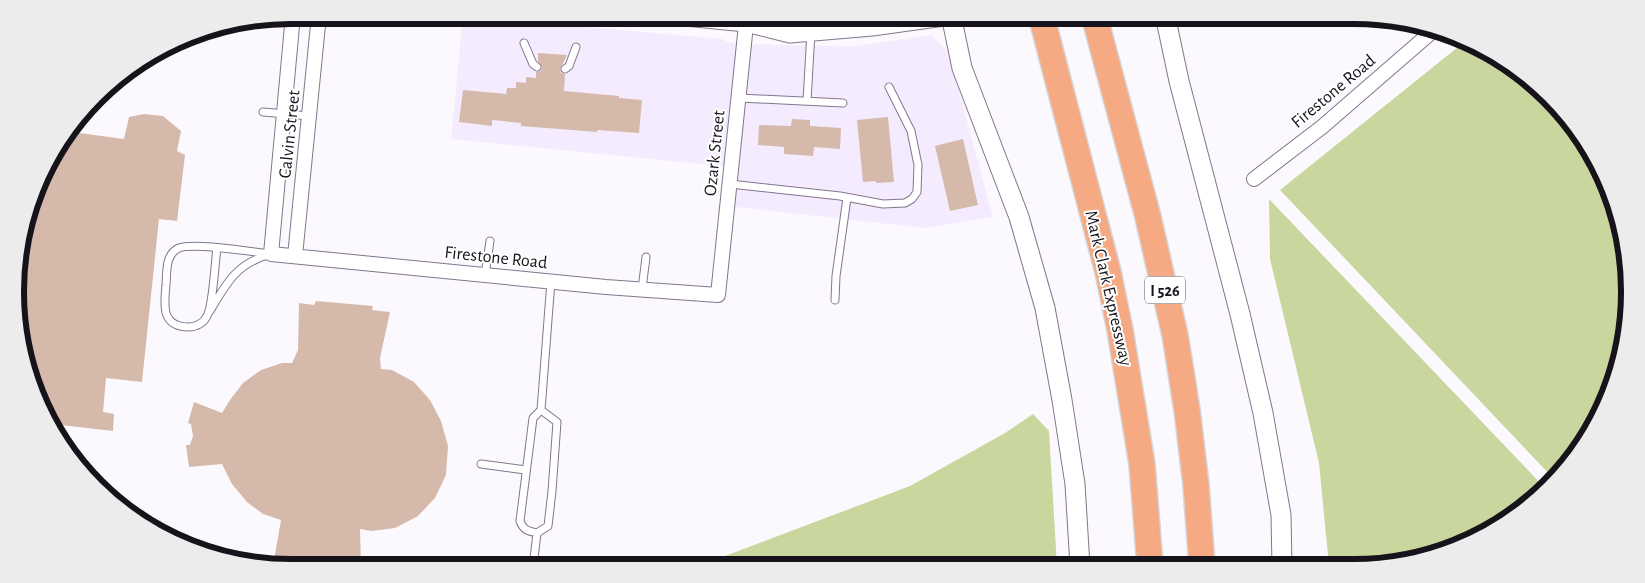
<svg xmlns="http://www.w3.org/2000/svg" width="1645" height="583" viewBox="0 0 1645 583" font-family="'Alegreya Sans',sans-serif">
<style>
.built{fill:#f5ebfe}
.green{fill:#c9d79e}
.building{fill:#d5b9ab}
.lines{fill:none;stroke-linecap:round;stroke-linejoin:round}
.lane-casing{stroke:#82758c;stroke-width:9}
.street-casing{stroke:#82758c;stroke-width:16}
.secondary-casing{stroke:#82758c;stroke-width:21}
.highway-casing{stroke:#d5d5d6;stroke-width:28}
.lane{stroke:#fff;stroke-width:7}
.street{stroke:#fff;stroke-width:14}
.secondary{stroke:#fff;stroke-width:19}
.highway{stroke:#f6aa83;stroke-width:25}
.labels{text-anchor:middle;stroke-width:4;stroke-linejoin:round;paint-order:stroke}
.shield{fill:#fff;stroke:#5d5a5f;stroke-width:1}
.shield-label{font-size:16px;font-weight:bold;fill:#17131b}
.street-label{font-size:18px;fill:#17131b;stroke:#fff}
.rim{fill:none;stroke:#17131b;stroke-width:6}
</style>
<rect width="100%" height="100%" fill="#fcf9fe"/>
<path class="built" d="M463,16L723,39L727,42L773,45L856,46L931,35L948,51L993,217L924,228L727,206L731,167L451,139Z"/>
<path class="green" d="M1463,43L1522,72L1593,153L1628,255L1621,363L1593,430L1553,478L1280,190Z
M1269,199L1545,488L1536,499L1476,540L1390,566H1329L1319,463L1270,259Z
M1033,414L1049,431L1057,566L696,567L910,486L1005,433Z"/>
<path class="building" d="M538,53L567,55L560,69L561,73L565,74L564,91L619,96V98L642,100L639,133L597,130V132L521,126V123L492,120V126L459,122L463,90L506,94L507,88H516V82L526,83V77L536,78V72L541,71L542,67L538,61Z
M144,114L163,116L181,131L177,151L185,155L177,221L159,219L142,382L106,378L103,412L114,414L113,431L52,424L24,363L17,256L44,169L72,132L124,139L129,117Z
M888,117L894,182L876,183V181L863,182L857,120Z
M792,119L810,120V126L841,128L840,149L814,147L813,156L784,154V147L758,145L759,125L791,126Z
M963,139L978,205L950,211L935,146Z
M316,301L373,306L372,310L390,312L380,358L381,369L392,370L414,382L430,400L441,421L448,446L446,475L435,498L418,516L395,528L371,531L360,529L361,568H292L273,566L281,520L263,514L247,502L232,484L222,464L189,467L186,445H190L193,436L191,424L188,423L194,402L222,413L230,400L243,383L261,370L282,363H292L298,350L299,303L314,305Z"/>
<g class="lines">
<g class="lane-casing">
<path id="lane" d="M524,43L533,64L537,67
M565,69L569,66L576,47
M739,98L843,103
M807,101L811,32
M263,112L310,116
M730,184L840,196L883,204L905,203L912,199L917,192L918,165L911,131L889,87
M217,248C215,262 213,306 207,316C204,323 196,327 189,327C161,327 164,305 166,285C167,272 165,254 179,248C194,242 252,252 271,254
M485,275L490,241
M642,289L646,257
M835,300L836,276L847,198
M210,311C226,284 236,264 268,255
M481,464L526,470
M124,508L131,510L148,526
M537,533C528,531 523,530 520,521L533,418L541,410
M533,567L537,533L548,526L552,491L557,422L541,410L551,281"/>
</g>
<g class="street-casing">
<path id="street" d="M293,15L271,254L606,287L718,295L747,15
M1254,179L1322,127L1435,29
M295,256L319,15"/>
</g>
<g class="secondary-casing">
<path id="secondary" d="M675,15L746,22L790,33L872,26L951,15
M951,15L962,68L1019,217L1045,308L1062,400L1075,484L1080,566
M1165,15L1179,81L1240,314L1263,413L1281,515L1282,566
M757,21L800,15"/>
</g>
<g class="highway-casing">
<path id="highway" d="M1041,15L1108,272L1120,330L1142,464L1150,566
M1094,15L1148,217L1175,335L1187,410L1196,485L1202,566"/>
</g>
<use href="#lane" class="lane"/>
<use href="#street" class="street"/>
<use href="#secondary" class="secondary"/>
<use href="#highway" class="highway"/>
</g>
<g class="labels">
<rect class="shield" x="1145" y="276.5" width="40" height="27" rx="4"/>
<g class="shield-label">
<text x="1165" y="296">I 526</text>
</g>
<g class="street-label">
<text transform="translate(1333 91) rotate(-40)" y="6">Firestone Road</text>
<text transform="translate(289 134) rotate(-84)" y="6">Calvin Street</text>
<text transform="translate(714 153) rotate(-84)" y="6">Ozark Street</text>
<text transform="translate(496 257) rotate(6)" y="6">Firestone Road</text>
<text transform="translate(1109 288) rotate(77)" y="6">Mark Clark Expressway</text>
</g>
</g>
<path d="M0 0H1645V583H0ZM291 24H1354A267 267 0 0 1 1621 291V292A267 267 0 0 1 1354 559H291A267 267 0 0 1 24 292V291A267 267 0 0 1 291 24Z" fill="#ececed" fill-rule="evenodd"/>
<path class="rim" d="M291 24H1354A267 267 0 0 1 1621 291V292A267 267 0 0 1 1354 559H291A267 267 0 0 1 24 292V291A267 267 0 0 1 291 24Z"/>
</svg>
